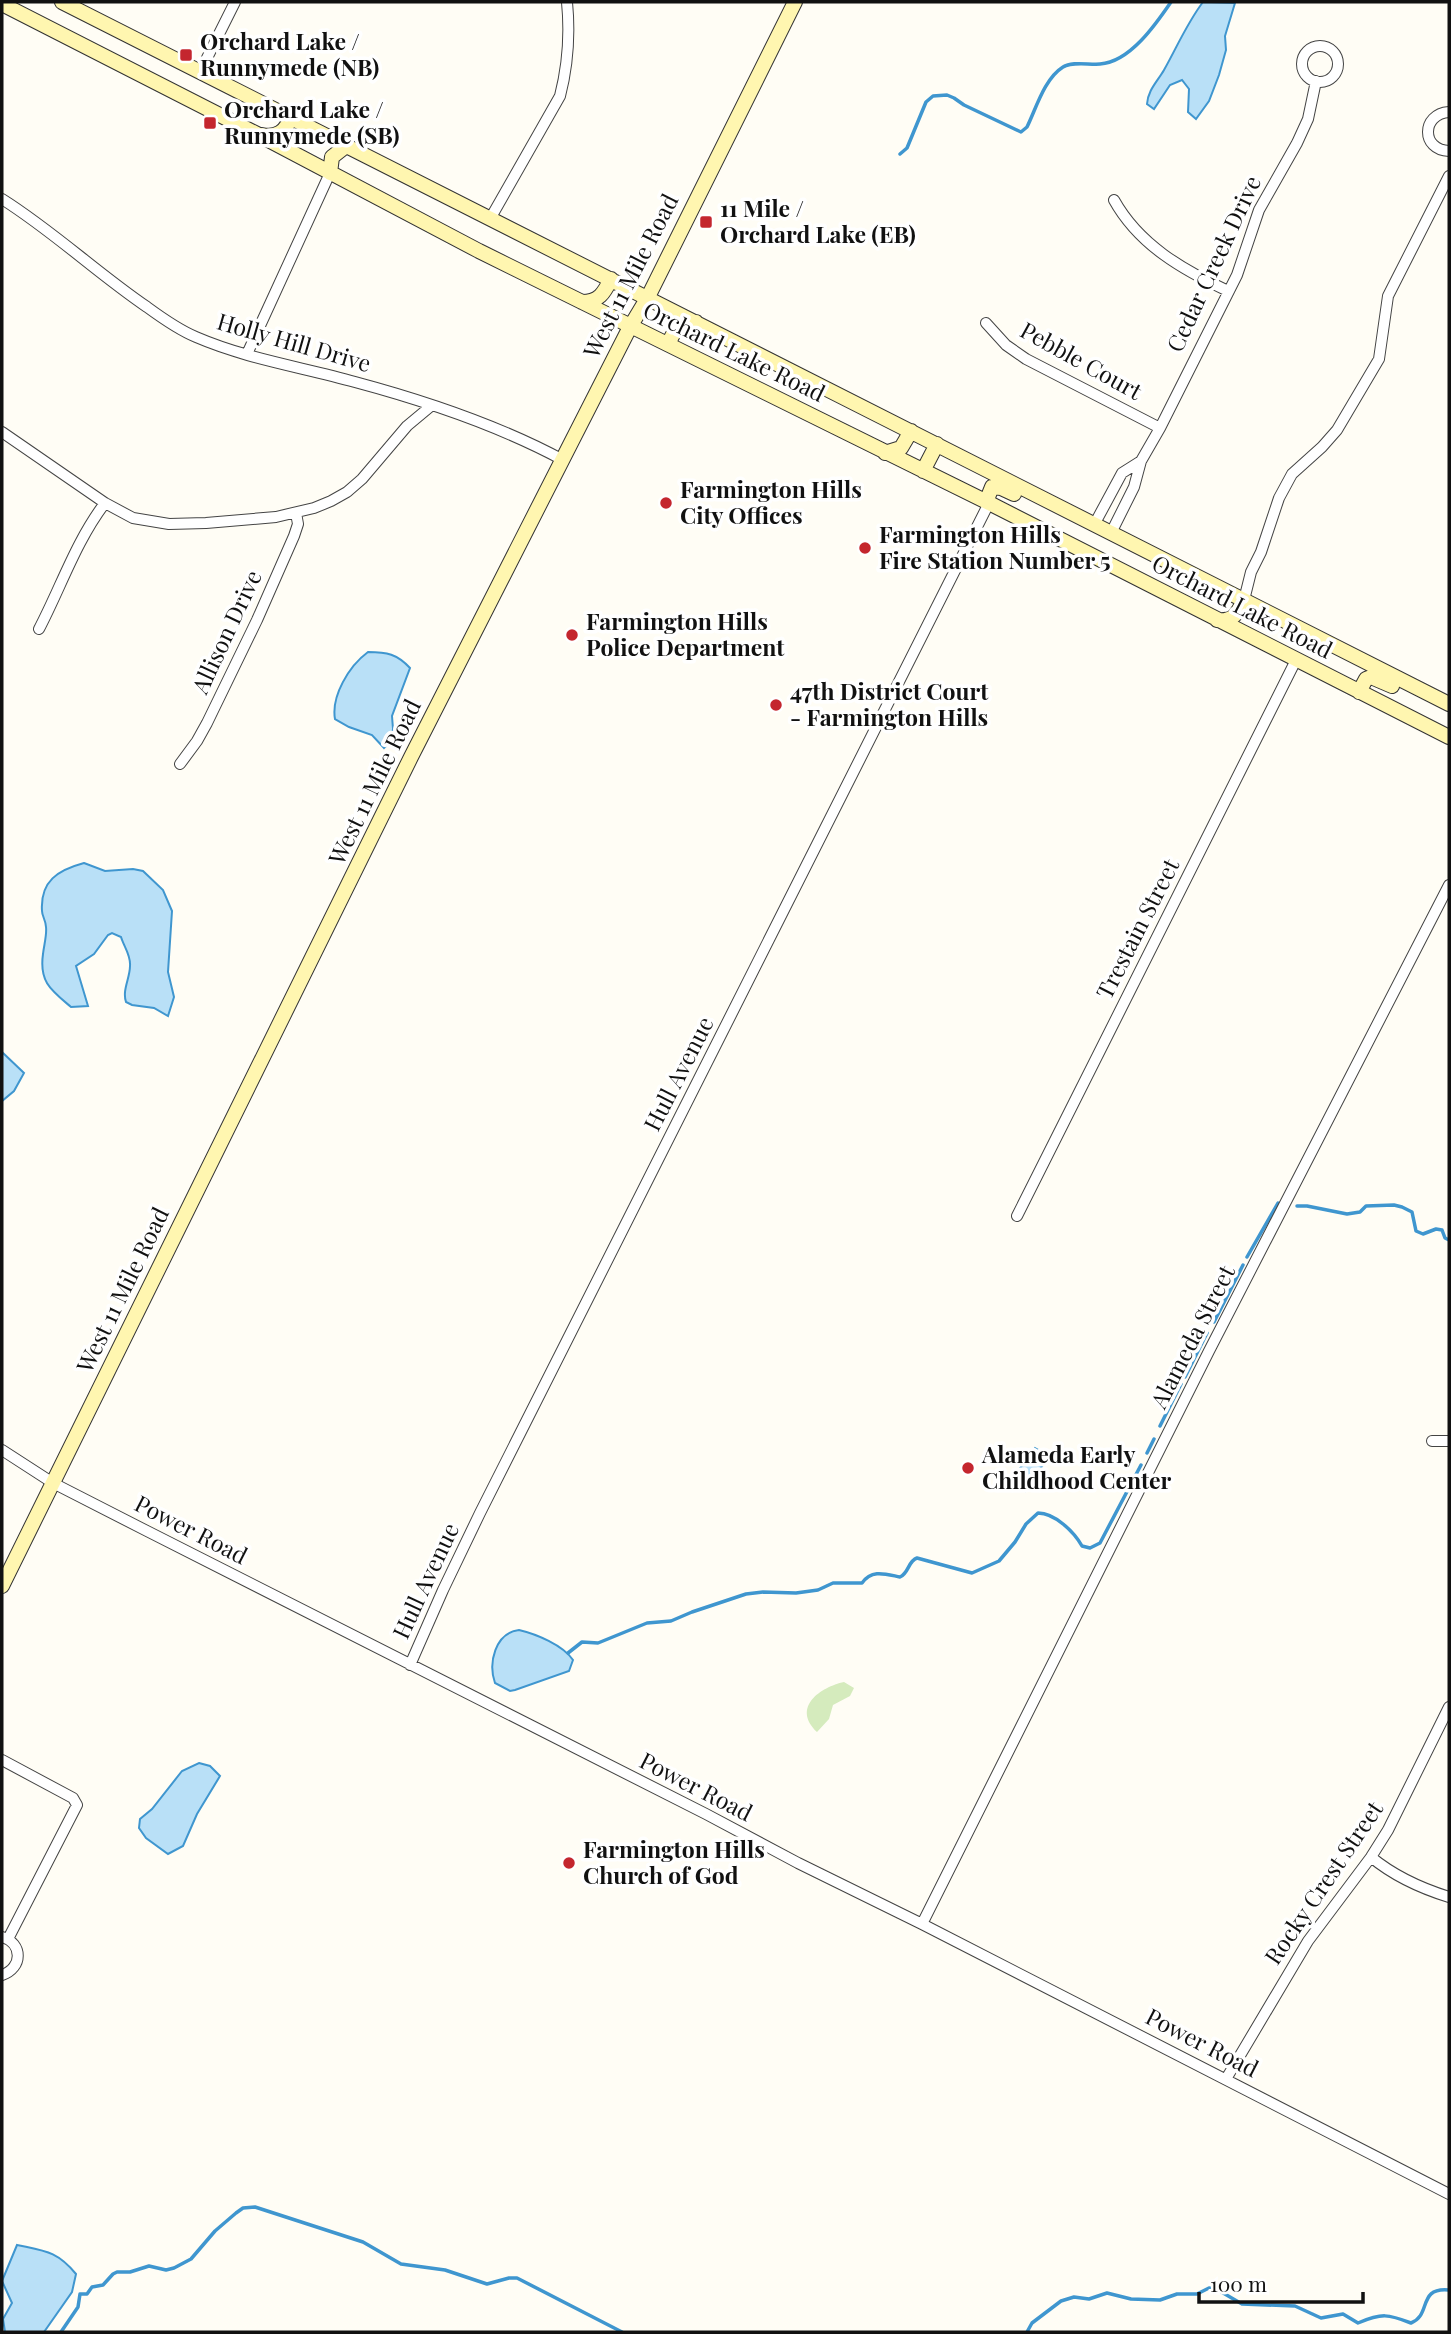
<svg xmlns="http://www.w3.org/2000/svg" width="1451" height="2334" viewBox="0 0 1451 2334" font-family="'Playfair Display',serif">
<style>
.green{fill:#d5ebbd}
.water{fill:#b9e0f7;stroke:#3f96cf;stroke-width:2}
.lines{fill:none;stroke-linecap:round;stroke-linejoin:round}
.stream{stroke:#3f96cf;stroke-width:3.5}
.street-casing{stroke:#444;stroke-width:12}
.secondary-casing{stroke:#333;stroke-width:16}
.street{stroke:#fff;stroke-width:10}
.secondary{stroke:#fff6b0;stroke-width:14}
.poi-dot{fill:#c4262e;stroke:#fff;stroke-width:2.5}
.labels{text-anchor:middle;stroke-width:7;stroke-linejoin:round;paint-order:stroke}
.poi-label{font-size:23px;font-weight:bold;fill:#111;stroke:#fff;text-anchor:start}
.street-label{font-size:23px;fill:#111;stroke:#fff}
</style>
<rect width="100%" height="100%" fill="#fffdf5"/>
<path class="green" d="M844,1682L854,1688L850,1696L833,1705L829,1719L817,1732C791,1707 821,1687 844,1682Z"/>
<path class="water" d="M1203,2L1235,3L1225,36L1226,50L1219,75L1209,101L1196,119L1188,112L1189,89L1182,80L1170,85L1154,109L1147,104C1148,90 1157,82 1164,70C1177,47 1187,23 1203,2Z
M368,652C387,652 397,654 410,668L392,716L393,729L391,741L384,748L372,735L349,727L335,719C331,696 349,666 368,652Z
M84,863L105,871L133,869L143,871L163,890L172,911L168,972L174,997L168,1016L154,1008L132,1005L126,1002C122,990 130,978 130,966C131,955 124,947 121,937L112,933L108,935L94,954L76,966L88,1006L71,1007C51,990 39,982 43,954C44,945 47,935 46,927C46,921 42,916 42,911C40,881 58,870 84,863Z
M2,1052L24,1073L14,1091L2,1101Z
M1035,1448L1049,1456L1025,1491L1012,1484L1018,1471Z
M519,1630C536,1634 563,1645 573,1660L569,1671L515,1690L510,1691L495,1683C488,1663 495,1633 519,1630Z
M199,1763L210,1766L220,1776L197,1814L183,1846L168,1854L146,1838L139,1828L140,1819L152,1809L182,1771Z
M17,2245C45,2251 57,2251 76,2274L72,2292L44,2332H5L3,2319L12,2303L2,2281Z"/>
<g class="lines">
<path class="stream" d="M900,154L907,148L926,102L933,96L947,95L954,98L964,105L1021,132L1027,127C1036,109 1044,79 1063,67C1072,61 1089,65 1100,64C1130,62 1156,24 1171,2
M1297,1206H1307L1347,1214L1360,1212L1366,1206L1394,1205L1402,1207L1412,1212L1416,1231L1423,1234L1436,1229L1442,1230L1445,1238L1449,1240
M1247,1257L1278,1203
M1214,1322L1243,1265
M1185,1377L1207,1333
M1160,1426L1181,1384
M1147,1453L1154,1439
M568,1653L582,1642L598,1643L647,1623L671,1621L692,1612L746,1594L763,1592L796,1593L818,1590L833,1583H862C872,1569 885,1574 900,1577C909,1573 908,1561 917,1558L972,1573L999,1561L1015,1542L1026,1524L1038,1513C1055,1513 1074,1532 1082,1546L1090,1548L1100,1543L1141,1465
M61,2332L78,2307L80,2294H87L92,2287L103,2285L113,2274L117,2272H130L149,2266L166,2270L174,2268L191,2259L215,2231L236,2213L243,2208L255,2207L363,2242L401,2264L445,2270L487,2284L509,2278H517L622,2332
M1027,2332L1032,2323L1061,2301L1074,2297L1089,2299L1107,2293L1131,2299L1160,2300L1177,2294H1197L1209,2288L1218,2290L1242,2304L1295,2306L1321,2318L1343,2314L1358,2323C1382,2313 1388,2314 1411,2323C1432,2315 1417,2287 1449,2290"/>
<g class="street-casing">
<path id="street" d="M1302 64a18 18 0 1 1 36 0a18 18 0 1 1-36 0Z
M200,72L235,2
M1449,112C1421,114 1421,150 1449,151
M2,199C53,231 97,273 147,307C162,318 179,330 196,337C247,359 302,367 355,382C426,401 498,425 563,460
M1114,200C1139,245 1183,270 1228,291
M490,219L560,96C568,65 570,33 567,2
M986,323L1006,345L1026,359L1160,428
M247,354L330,173
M2,432L105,503L133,518L169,524L206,523L276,517L314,508L331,501L347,492L362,479L407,426L431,406
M1094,525L1122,473L1141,461
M1111,533L1134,487L1141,461L1160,428L1237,275L1259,210L1297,143L1308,119L1316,81
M1244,600L1251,572L1261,552L1279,498L1292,474L1322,447L1337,430L1379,359L1388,296L1449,176
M39,629C61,587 76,541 105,503
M180,764L197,741L207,723L257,620L294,536L298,524L296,513
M1017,1216L1296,660
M1432,1441H1449
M2,1450L53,1483L147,1531L706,1814L798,1863L922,1924L1449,2194
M410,1665L443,1590L480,1513L989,503
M2,1760L73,1798L77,1805L8,1939
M1371,1857C1394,1876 1420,1888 1449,1897
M922,1924L1209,1351L1449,885
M2,1937C23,1943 23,1968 2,1975
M1226,2079L1308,1941L1371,1857L1388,1830L1449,1707"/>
</g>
<g class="secondary-casing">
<path id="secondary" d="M62,2L1449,704
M2,4L257,134L479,251L989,503L1449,737
M262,135C277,138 286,131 291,117
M330,173L332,157L346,146
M582,302C599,302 604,293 611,279
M669,344C673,329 682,324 696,322
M885,453L901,448L911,431
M923,471L937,444
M989,503L988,497L992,487L1001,488L1014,494
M1217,620C1233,622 1238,613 1244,600
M1359,692L1366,679L1371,677L1392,686
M2,1586L411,757L630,327L648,297L795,2"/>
</g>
<use href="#street" class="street"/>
<use href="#secondary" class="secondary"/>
</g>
<g class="poi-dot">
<rect x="179" y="48" width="14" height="14" rx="3.5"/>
<rect x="203" y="116" width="14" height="14" rx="3.5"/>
<rect x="699" y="215" width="14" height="14" rx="3.5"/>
<circle cx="666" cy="503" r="7"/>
<circle cx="865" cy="548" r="7"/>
<circle cx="572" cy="635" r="7"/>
<circle cx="776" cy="705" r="7"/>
<circle cx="968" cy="1468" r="7"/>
<circle cx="569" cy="1863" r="7"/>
</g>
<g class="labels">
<g class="poi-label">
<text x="200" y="50">Orchard Lake /<tspan x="200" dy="26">Runnymede (NB)</tspan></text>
<text x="224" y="118">Orchard Lake /<tspan x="224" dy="26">Runnymede (SB)</tspan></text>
<text x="720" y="217">11 Mile /<tspan x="720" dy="26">Orchard Lake (EB)</tspan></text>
<text x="680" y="498">Farmington Hills<tspan x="680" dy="26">City Offices</tspan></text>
<text x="879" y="543">Farmington Hills<tspan x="879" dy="26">Fire Station Number 5</tspan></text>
<text x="586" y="630">Farmington Hills<tspan x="586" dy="26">Police Department</tspan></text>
<text x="790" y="700">47th District Court<tspan x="790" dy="26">- Farmington Hills</tspan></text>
<text x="982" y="1463">Alameda Early<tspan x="982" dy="26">Childhood Center</tspan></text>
<text x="583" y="1858">Farmington Hills<tspan x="583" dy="26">Church of God</tspan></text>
</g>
<g class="street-label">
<text transform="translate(1214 264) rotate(-65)" y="8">Cedar Creek Drive</text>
<text transform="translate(631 276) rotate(-63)" y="8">West 11 Mile Road</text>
<text transform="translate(294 343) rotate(16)" y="8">Holly Hill Drive</text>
<text transform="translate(734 352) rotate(26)" y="8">Orchard Lake Road</text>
<text transform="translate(1081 361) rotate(29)" y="8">Pebble Court</text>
<text transform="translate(1242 607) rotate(27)" y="8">Orchard Lake Road</text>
<text transform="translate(227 632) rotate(-65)" y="8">Allison Drive</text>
<text transform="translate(375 782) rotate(-64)" y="8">West 11 Mile Road</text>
<text transform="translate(1138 929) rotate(-63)" y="8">Trestain Street</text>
<text transform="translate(679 1074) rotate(-63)" y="8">Hull Avenue</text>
<text transform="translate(123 1290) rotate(-64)" y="8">West 11 Mile Road</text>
<text transform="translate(1193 1337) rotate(-63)" y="8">Alameda Street</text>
<text transform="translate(191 1530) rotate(27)" y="8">Power Road</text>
<text transform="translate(426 1581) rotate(-65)" y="8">Hull Avenue</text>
<text transform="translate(696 1787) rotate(27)" y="8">Power Road</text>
<text transform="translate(1324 1883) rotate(-56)" y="8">Rocky Crest Street</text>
<text transform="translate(1202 2043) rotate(27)" y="8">Power Road</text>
</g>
</g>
<rect width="1451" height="2334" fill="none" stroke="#111111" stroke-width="7"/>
<path d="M1199 2292v10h164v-10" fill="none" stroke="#111111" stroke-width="3.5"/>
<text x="1210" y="2292" font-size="21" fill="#111111" stroke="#ffffff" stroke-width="5" paint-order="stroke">100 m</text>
</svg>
